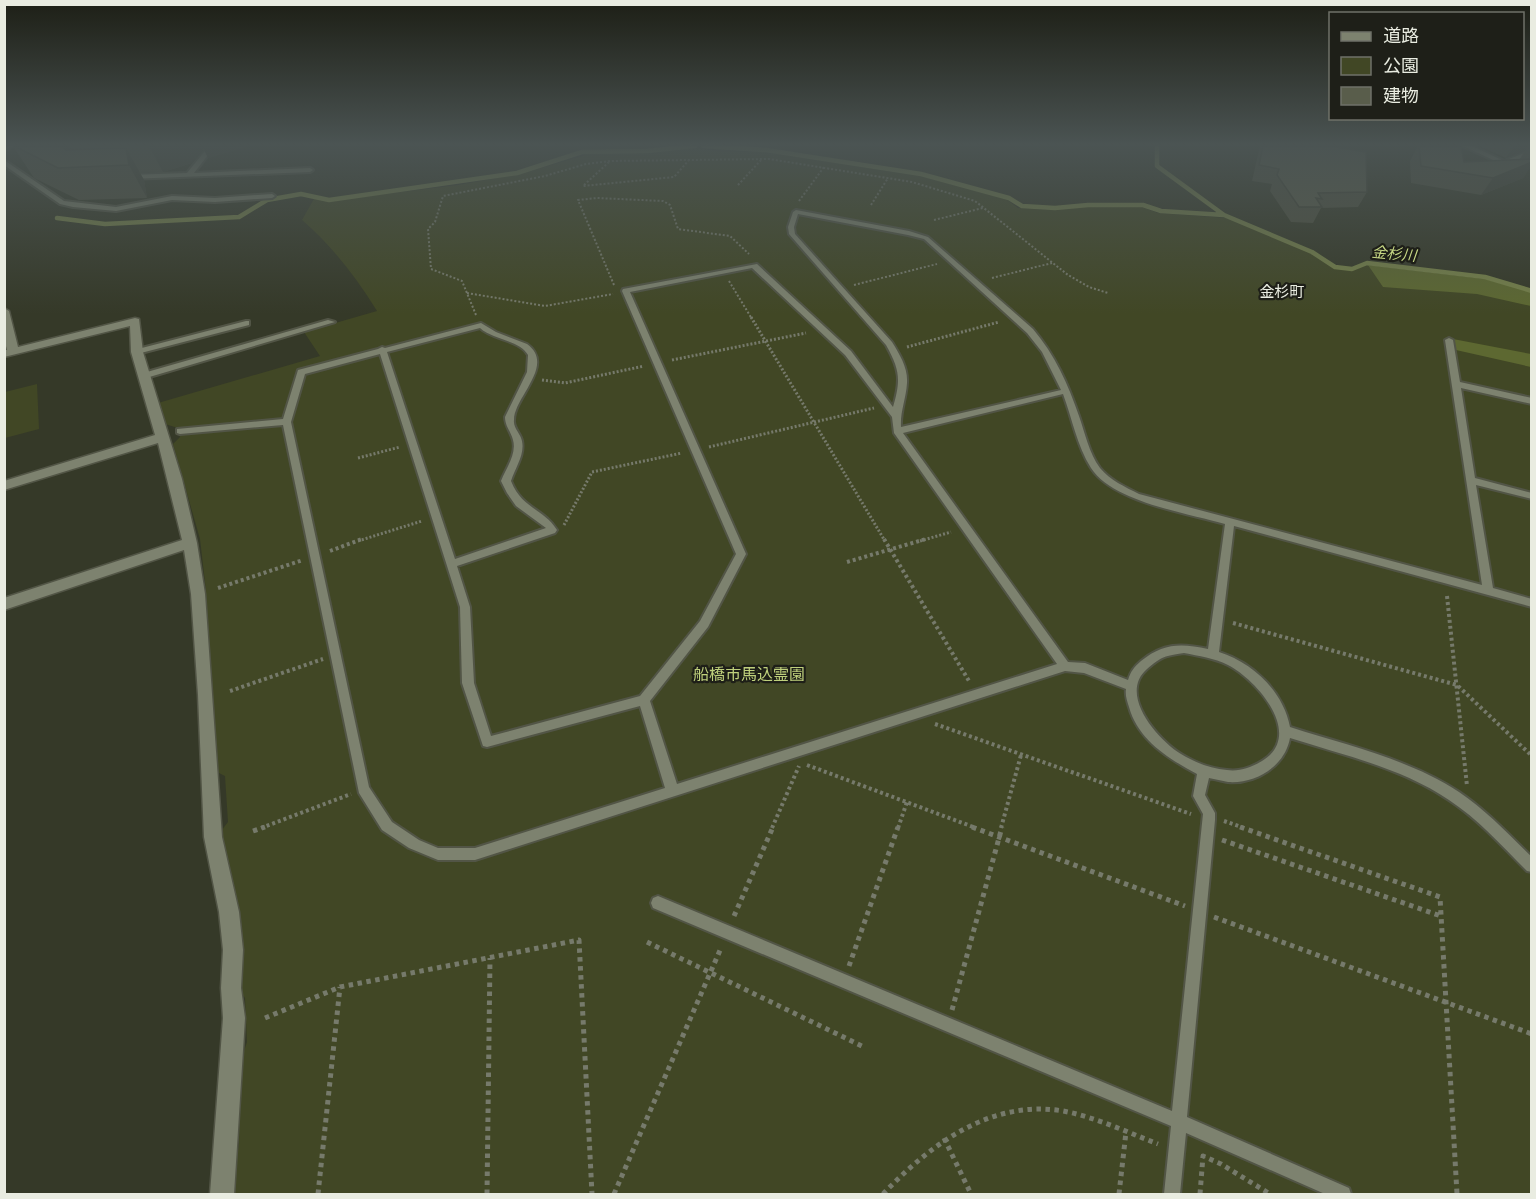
<svg xmlns="http://www.w3.org/2000/svg" width="1536" height="1199" viewBox="0 0 1536 1199" font-family="Lato,'Noto Sans JP',sans-serif">
<style>
.green{fill:#414725}
.forest{fill:#5d6831}
.lines{fill:none;stroke-linecap:round;stroke-linejoin:round}
.stream{stroke:#758049;stroke-width:4.5}
.service-casing{stroke:#525546;stroke-width:4}
.minor-casing{stroke:#525546;stroke-width:3}
.path-far3{stroke:#767a6b;stroke-width:2;stroke-dasharray:2 2;stroke-linecap:butt}
.path-far2{stroke:#767a6b;stroke-width:3;stroke-dasharray:2 2;stroke-linecap:butt}
.path-far1{stroke:#767a6b;stroke-width:4;stroke-dasharray:3 3;stroke-linecap:butt}
.path{stroke:#767a6b;stroke-width:5;stroke-dasharray:4.5 4.5;stroke-linecap:butt}
.service{fill:#7d826f;fill-rule:evenodd}
.minor{fill:#7d826f;fill-rule:evenodd}
.wall{fill:#4d5040}
.shaded-wall{fill:#3e4134}
.building{fill:#595d4b;stroke:#3e4134;stroke-width:1.5}
.labels{text-anchor:middle;stroke-width:4.5;stroke-linejoin:round;paint-order:stroke}
.far-water-label{font-size:15px;font-style:italic;fill:#c7d885;stroke:#1e1f18}
.far-neighbourhood-label{font-size:15px;fill:#e9ece1;stroke:#1e1f18}
.park-label{font-size:16px;fill:#bfd07c;stroke:#1e1f18}
</style>
<rect width="100%" height="100%" fill="#353928"/>
<path class="green" d="M699,148L714,151L766,152L920,176L1006,199L1018,208L1052,210L1091,206L1142,207L1158,213L1227,218L1310,252L1337,269L1354,270L1368,265L1485,279L1531,292V1194H231L239,1144L240,1063L247,1042L245,998L238,988L218,835L228,822L225,776L213,770L206,591L200,539L173,444L180,437L178,428L165,424L158,403L320,356L304,332L377,311C356,277 332,246 302,220L315,197L328,201L458,185L520,174L596,152L649,153Z
M37,384L39,429L5,438V392Z"/>
<path class="forest" d="M1368,265L1485,279L1531,292V306L1477,294L1383,287Z
M1453,339L1531,354V367L1456,350Z"/>
<g class="lines">
<path class="stream" d="M703,146L766,150L921,174L1009,198L1022,206L1055,208L1088,205H1143L1161,211L1224,215
M1157,146V166L1224,215L1312,252L1335,267L1352,269L1367,263L1485,277L1532,291
M57,218L105,224L239,217L267,200L301,194L329,200L517,173L582,152L647,151L695,146"/>
<g class="service-casing">
<path id="service" d="M4,146H12L4,151Z
M209,146H215L194,173L310,168L313,170L310,172L129,179L126,177L129,175L187,173Z
M1463,146H1472L1504,161L1532,150V154L1504,165Z
M4,160L64,201L116,207L172,196L215,198L272,194L275,196L272,198L215,202L172,200L116,211L73,207L60,204L4,165Z
M796,210L909,231L928,237L1033,329C1055,355 1068,384 1079,416C1085,433 1089,453 1100,468C1110,480 1125,487 1139,494L1482,585L1445,340L1449,338L1453,340L1460,382L1532,398V404L1461,388L1475,478L1532,493V499L1476,485L1493,588L1532,599V607L1234,526L1219,652C1253,663 1283,691 1290,727C1346,745 1409,759 1459,792C1486,810 1508,834 1532,857V872L1527,871C1502,846 1478,819 1449,800C1402,768 1343,755 1290,738C1285,766 1256,784 1228,782C1222,781 1215,779 1209,778L1205,795L1215,813V820L1187,1117L1349,1188L1351,1194H1325L1186,1133L1180,1194H1164L1171,1126L653,908L651,903L653,898L658,896L1172,1111L1203,814L1193,796L1197,774C1169,759 1138,740 1129,707C1127,701 1125,695 1126,689L1084,673L1065,671L475,860H438L409,848L382,830L359,793L283,425L180,434L177,433V429L283,419L298,370L378,349L382,347L385,348L481,323L496,332L527,344C556,365 514,397 514,420C513,428 521,434 522,441C525,455 515,468 511,481C522,509 543,508 557,530L555,533L457,566L470,607L474,683L491,736L640,696L700,621L736,554L622,291L623,289L757,264L851,351L893,407C901,380 900,370 886,345L789,234L788,227L793,212ZM798,214L908,235L924,239L1027,333L1042,352L1061,390L901,427C900,412 906,399 907,383C908,368 900,355 892,342L795,234L794,227ZM752,268L845,355L892,417L894,433L1057,664L677,784L650,701L708,627L746,554L630,292ZM480,328C493,340 520,340 528,355L527,372L505,417C505,426 511,432 513,440C517,454 506,468 501,481L507,493L516,506L546,528L455,559L387,352ZM380,354L460,607L462,683L483,746L487,747L640,706L665,788L475,848H438L419,840L392,822L369,787L291,422L305,374ZM1063,394C1072,418 1077,446 1091,468C1113,502 1187,513 1225,524L1208,649C1181,643 1163,643 1141,661C1134,667 1131,671 1128,680L1085,663L1068,662L903,433ZM1184,653C1199,656 1214,658 1228,665C1257,680 1305,735 1262,761C1252,767 1239,772 1227,770C1211,769 1194,762 1181,754C1157,739 1118,694 1147,669C1162,656 1165,656 1184,653Z
M328,320L335,322L146,378H140L139,376L140,374Z
M246,321H249V325L137,354L133,352L134,350Z"/>
</g>
<g class="minor-casing">
<path id="minor" d="M4,308L9,311L18,347L135,318L139,319L143,352L182,479L197,543L205,594L222,837L239,912L243,950L241,988L245,1018L234,1194H210L223,1018L221,988L223,950L219,912L204,837L198,695L191,594L184,550L4,610V598L182,540L158,443L4,490V481L155,435L131,352L130,326L4,357V350H7L4,338Z"/>
</g>
<path class="path-far3" d="M609,162L583,186L674,177L689,160
M738,185L762,159
M799,201L824,167
M871,205L888,178
M934,220L983,208
M992,278L1052,263
M729,281L752,319
M614,285L578,200L597,198L663,201L670,205L678,229L730,236L749,254
M854,285L937,264
M467,293L545,306L613,294
M476,315L462,281L431,269L428,229L435,222L443,196L545,176L586,164L609,161L769,159L912,182L975,201L1068,275L1089,287L1108,293"/>
<path class="path-far2" d="M751,317L885,541
M907,347L999,322
M672,360L806,333
M542,380L565,383L644,366
M709,447L874,408
M358,458L400,447
M564,525L592,472L682,453
M358,541L422,521
M920,541L951,532"/>
<path class="path-far1" d="M884,539L969,681
M330,551L362,539
M847,562L926,539
M218,588L303,560
M1447,596L1467,786
M1233,623L1457,685L1532,756
M230,691L323,659
M935,724L1191,814
M807,765L976,828
M1224,821L1244,828
M261,828L351,794
M772,828L799,766
M898,828L907,802
M1001,828L1021,755"/>
<path class="path" d="M972,827L1185,906
M1240,827L1440,897L1457,1194
M253,831L265,827
M1222,840L1441,916
M734,916L773,827
M1214,917L1532,1034
M647,942L864,1047
M849,966L898,827
M952,1010L1002,827
M265,1018L340,987L579,940L592,1194
M944,1138L971,1194
M318,1194L340,987
M487,1194L490,958
M614,1194L721,948
M883,1194C930,1145 990,1099 1063,1111C1095,1117 1127,1132 1158,1144
M1119,1194L1126,1132
M1200,1194L1203,1156L1221,1164L1270,1194"/>
<use href="#service" class="service"/>
<use href="#minor" class="minor"/>
</g>
<path class="wall" d="M13,146H248L208,158L204,149L192,163L163,172L140,173L144,180L147,198L79,200L34,178Z
M1260,146H1329L1367,192L1358,207L1321,208L1313,223L1291,222L1270,191L1272,184L1252,181L1259,150Z
M1418,146H1461L1464,162L1519,160L1525,151L1506,158L1479,146H1532V168L1530,167L1523,178L1481,195L1411,183L1410,161Z"/>
<path class="shaded-wall" d="M37,146H70L81,164Z
M149,146H248L208,158L204,149L192,163L163,172Z
M1514,146H1528L1525,151L1506,158Z
M126,148L144,180L147,198L129,165Z
M1532,162V165L1523,178L1481,195L1493,178Z"/>
<path class="building" d="M14,146H60L66,150L126,148L129,165L58,168Z
M1263,146H1329L1366,152L1367,192L1318,193L1322,199L1316,198L1322,207H1299L1277,175L1279,169L1259,165Z
M1419,146H1461L1464,162L1532,159V162L1493,178L1421,166Z"/>
<linearGradient id="sky" x2="0" y2="1"><stop stop-color="#1d1f16"/><stop offset="0.46" stop-color="#4b5453"/><stop offset="1" stop-color="#4b5453" stop-opacity="0"/></linearGradient>
<rect width="1536" height="314" fill="url(#sky)"/>
<g class="labels">
<g class="far-water-label">
<text transform="translate(1394 254) rotate(5)" y="5">金杉川</text>
</g>
<g class="far-neighbourhood-label">
<text x="1282" y="297">金杉町</text>
</g>
<g class="park-label">
<text x="749" y="680">船橋市馬込霊園</text>
</g>
</g>
<rect width="1536" height="1199" fill="none" stroke="#e9ece1" stroke-width="12"/>
<rect x="1329" y="12" width="195" height="108" fill="#1e1f18" stroke="#6f7168" stroke-width="1.5"/>
<rect x="1341" y="32" width="30" height="9" fill="#7d826f" stroke="#6f7168" stroke-width="1.5"/>
<text x="1383" y="42" font-size="18" fill="#e9ece1">道路</text>
<rect x="1341" y="57" width="30" height="18" fill="#414725" stroke="#6f7168" stroke-width="1.5"/>
<text x="1383" y="72" font-size="18" fill="#e9ece1">公園</text>
<rect x="1341" y="87" width="30" height="18" fill="#595d4b" stroke="#6f7168" stroke-width="1.5"/>
<text x="1383" y="102" font-size="18" fill="#e9ece1">建物</text>
</svg>
